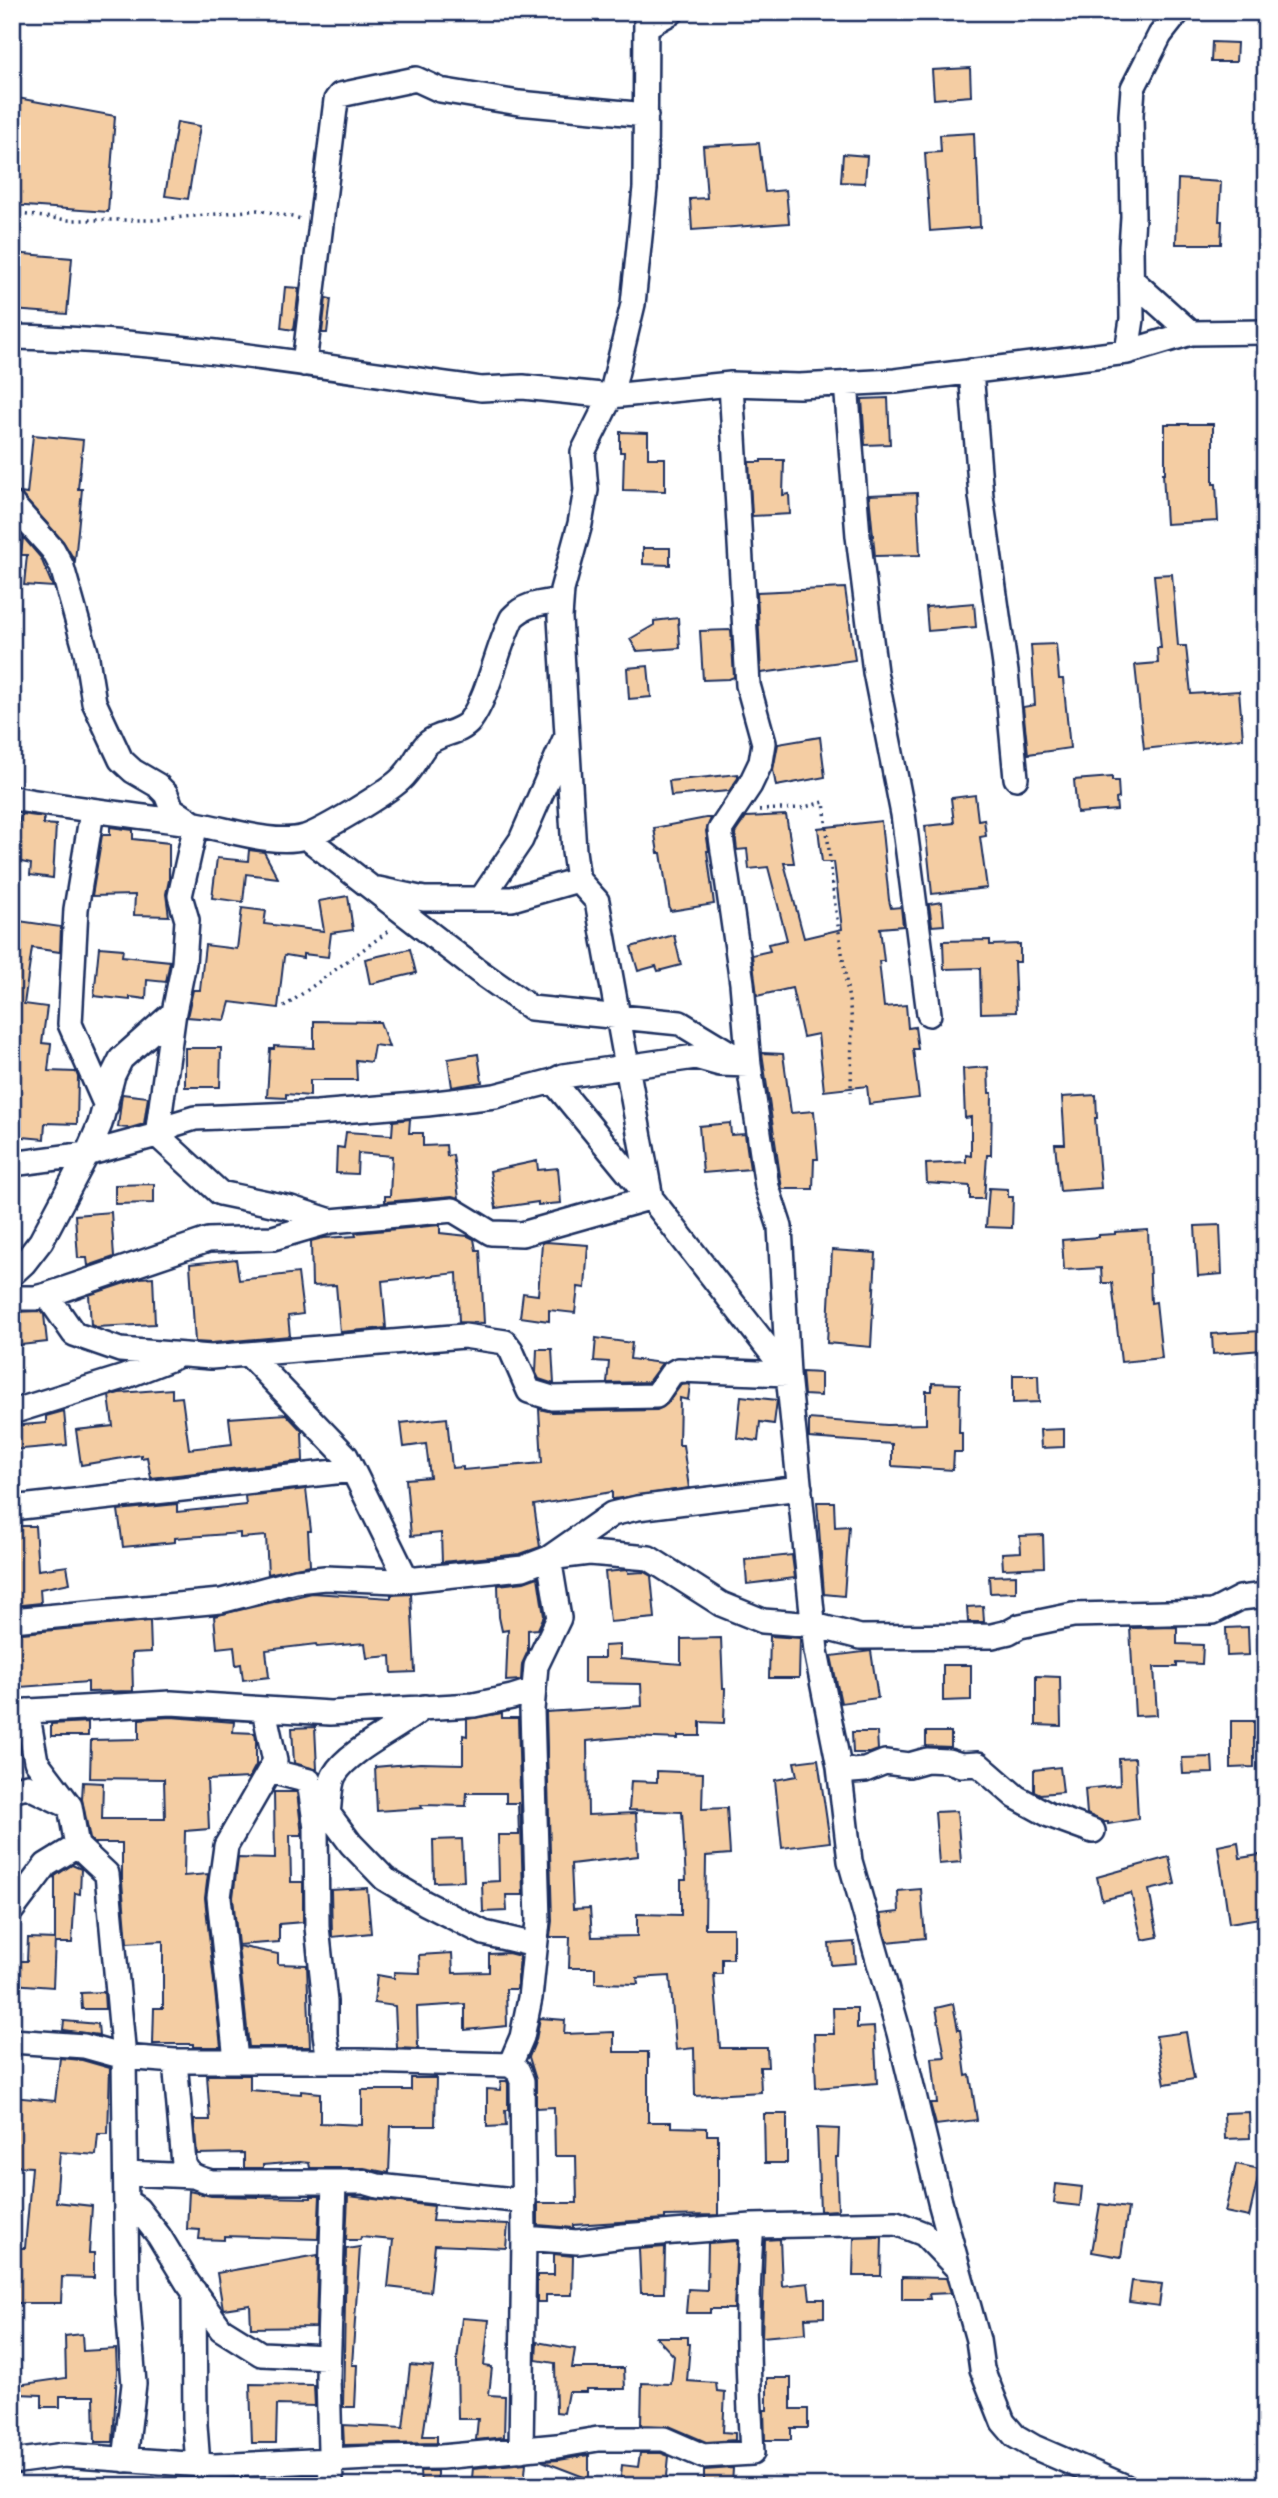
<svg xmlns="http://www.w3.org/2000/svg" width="1278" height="2498" viewBox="0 0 1278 2498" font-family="Itim,sans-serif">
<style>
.building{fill:#f4cda3;stroke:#1b2f5e;stroke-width:2}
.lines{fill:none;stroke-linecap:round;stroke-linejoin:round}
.minor-casing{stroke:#1b2f5e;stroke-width:28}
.path{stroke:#1b2f5e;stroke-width:3.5;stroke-dasharray:2 5;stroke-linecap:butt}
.minor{stroke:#fff;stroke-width:23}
</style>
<rect width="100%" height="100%" fill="#fff"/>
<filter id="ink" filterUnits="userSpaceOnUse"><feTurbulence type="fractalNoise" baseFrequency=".0143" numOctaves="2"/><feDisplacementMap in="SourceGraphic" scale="14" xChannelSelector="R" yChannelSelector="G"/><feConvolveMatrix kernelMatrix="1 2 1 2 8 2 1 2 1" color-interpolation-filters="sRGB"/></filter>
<g filter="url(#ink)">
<path class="building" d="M1212,42L1237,43L1236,62H1211Z
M970,68L971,96L934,99L932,70Z
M12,97L115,116L108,212L12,205Z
M177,122L200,126L188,199L165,196Z
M974,133L975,160H977L980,227L930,231L925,153L941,152L940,135Z
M759,143L765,192L786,190L789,223L692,230L690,199L707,198L703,146Z
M843,154L867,156L865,183L841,182Z
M1178,179L1221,182L1219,221H1222L1221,244H1176Z
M12,253L72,258L67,314L12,310Z
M285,287L299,288L294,330L281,328Z
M326,298L331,299L327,333H322Z
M888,398L890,444L865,445L862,399Z
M1165,424H1213V484H1216L1218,521L1166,524L1163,473H1165Z
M620,432L648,433V458H665V491L623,490L624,452H620Z
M33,435L83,440L78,489H82L75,561L63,541L20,493L27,494Z
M761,460H784L783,495L789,494L790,514L752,516L749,462H761Z
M917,493L920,555L875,556L869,495Z
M23,537L41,558L53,587L24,585L27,555H21Z
M643,548H670V565L643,564Z
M1172,574L1178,646H1186L1191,694L1239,691L1243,738L1144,749L1135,665L1158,663L1157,648H1161L1154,575Z
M845,588L855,660L761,673L757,592Z
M974,603L976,627L928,631L926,607Z
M678,618L680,648L637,651L630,639L654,625V621Z
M731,630L734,677L729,679L703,680L700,631Z
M1056,644L1059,679H1063L1070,748L1028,754L1023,707L1035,705L1031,645Z
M648,666L651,697L629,699L627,668Z
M820,737L825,777L776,786L773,770L778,744Z
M738,774V778L729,791L671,796L669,781Z
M1112,777V781H1118L1119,798L1116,799L1117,810L1077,813L1074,780Z
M975,795L978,820L984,819L986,836L980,837L987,888L932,894L925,826L954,823L951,798Z
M21,814L44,817L43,824L56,825L53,878L30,875L31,864L12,860V822L19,823Z
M786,815L794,863H784L804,938L842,929L834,862H822L818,828L881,821L889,900L891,908L901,907L903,926L880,928L884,961H879L884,1007L906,1005L908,1028L915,1027L918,1049H913L919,1098L869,1104L867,1086L824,1091L818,1034L803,1037L792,988L757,996L752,955L770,951L768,944L787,940L768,867L749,869L747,849L737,850L735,833L746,817Z
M706,818H711L706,831L709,851H707L714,904L670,911L661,853H658L654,828Z
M110,827L133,830V839L169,843V880L166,894L169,916L134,915L135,895L92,896L102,835H110Z
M249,850L264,852L278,878L246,874L243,902L212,898L217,858L248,861Z
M348,896L353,930L331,933L328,957L303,954V958L286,955L284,957L278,1008L230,1002L225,1020L187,1017L193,990H200L205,945L237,949L242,908L266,911L264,924L324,931L319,901Z
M942,902L944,925L932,926L929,904Z
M12,920L61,927L60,952L32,948L24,1004L47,1007L42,1043L51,1044L48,1071L76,1072L78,1077L77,1124L45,1123L44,1139L12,1136Z
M674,935L681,965L658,971L656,966L638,971L631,947Z
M990,940V945L1020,944V962H1014L1016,1012L981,1013L980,968L944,969L943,941Z
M99,947L123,949L122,956L170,961L166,982L147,980L146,999L130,997V1000L94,996Z
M410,949L416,973L370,984L365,959Z
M314,1021L380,1022L389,1047L374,1045L371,1062L356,1060L357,1080H310V1096L286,1094V1098L267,1097L270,1049H274V1046L314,1048Z
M185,1048H221L220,1087H185Z
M762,1053L783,1054L791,1113L814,1111L818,1159H814L813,1189H782Z
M478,1054L482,1082L452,1087L448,1059Z
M988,1067L989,1093H992L991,1155H987L984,1199H970V1186L927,1183L926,1164L966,1162V1155L971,1156V1117L965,1118L963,1069Z
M122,1094L148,1097L144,1124L130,1128L118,1127Z
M1096,1095L1097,1118H1095L1101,1188L1060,1191L1055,1144H1065L1062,1097Z
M410,1119L409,1133H423V1146L446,1145L447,1156L453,1155L459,1198L452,1196L385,1202V1196H390L392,1156L358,1153L357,1174L336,1173L337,1147L344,1148L346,1132L392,1135L393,1121Z
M730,1123L731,1135L745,1134L750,1169L703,1173L699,1126Z
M537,1161L538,1170L558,1168L561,1203L538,1205V1202L496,1208L490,1171Z
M154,1184V1203L115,1204V1185Z
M989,1188L1008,1189V1197H1013L1012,1228L986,1227Z
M111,1212L114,1257L88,1266L87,1258H78L75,1215Z
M440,1225V1233L468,1236L474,1239L476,1250H480L484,1323L459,1322L457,1273L382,1281L386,1328L340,1332L336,1285L312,1286L311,1241L323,1238L356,1236L355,1233Z
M1220,1225L1222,1274L1198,1276L1195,1226Z
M1148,1230L1151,1303L1156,1302L1162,1358L1121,1362L1112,1283H1102L1101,1268L1064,1270L1062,1240L1099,1237V1235L1115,1234V1232Z
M546,1242L588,1245L585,1288L578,1287L575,1313L549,1310V1321L520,1317L523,1293L538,1295L542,1243Z
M832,1250L876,1253L871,1347L827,1343Z
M236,1259L239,1280L298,1273L303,1314L288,1316L290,1336L211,1343L195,1342L190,1264Z
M153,1277L155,1324L96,1327L91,1325L89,1295L140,1278Z
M41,1311L44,1315L47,1342L12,1346V1312Z
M1261,1331L1262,1350L1213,1354L1212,1334Z
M596,1338L632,1343L630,1359L662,1363L648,1382L607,1383L609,1362L594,1361Z
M537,1349H552L554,1384L539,1379L536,1373Z
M802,1372L821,1373V1396L804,1395Z
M1013,1375H1038L1039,1402L1013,1403Z
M932,1383L960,1384L959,1433H962V1452H954L953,1470L892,1466V1444L809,1438V1419L887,1425L926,1424V1391H932Z
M690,1384L688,1400L680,1398L679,1445H683L689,1488L614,1499H612V1492L534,1505L540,1547L520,1554L442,1562L441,1533L411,1536L406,1479L430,1477L426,1444L404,1447L401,1423L447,1418L452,1468L463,1467V1470L542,1463L539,1409L552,1412L657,1410L667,1404L681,1385Z
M172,1389V1398L182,1397L189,1449L232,1444L229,1418L286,1414L302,1431L303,1461L151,1478L147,1457L141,1458V1455L81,1465L76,1430L113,1426L109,1396L119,1393Z
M741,1396L777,1400L774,1424L760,1422L758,1441L737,1438Z
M64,1411L67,1445L12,1450V1426L46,1423V1416Z
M1064,1429V1447L1041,1448L1040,1430Z
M306,1489L311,1531H308L310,1565L268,1574L266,1536L240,1538V1533L175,1538V1542L123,1547L118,1510L177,1504V1512L246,1505L245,1496Z
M817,1502H834L835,1527L849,1526L844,1596L824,1594Z
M12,1526H35L38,1570L67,1566L70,1583L40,1589L41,1603L12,1606Z
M1043,1535L1044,1567L1003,1569L1002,1553L1021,1552L1020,1536Z
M792,1555L795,1578L747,1584L745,1560Z
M627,1570L628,1573L644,1572L651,1576L655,1618L610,1622L605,1572Z
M1016,1575V1592L990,1593L989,1576Z
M538,1577L544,1616L538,1629L528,1630V1651L522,1664L521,1680L506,1681L508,1630L502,1631L499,1617L498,1585L524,1582Z
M312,1593L391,1598V1595L411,1594L415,1672L392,1673L391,1656L367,1658L365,1643L317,1647L316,1644L266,1650L269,1677L243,1680L241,1664L236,1665L234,1646L217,1648L214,1616Z
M983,1606L984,1622H968L967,1607Z
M150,1621L151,1652L132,1653L133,1691L88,1692V1682L20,1687L19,1671H12V1634Z
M1177,1627V1644L1203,1645L1202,1664L1177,1663V1667H1154L1157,1715L1135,1716L1130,1628Z
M1248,1627L1249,1655L1227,1656L1226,1628Z
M770,1636L800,1638L799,1678H769Z
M721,1638L723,1688H725L724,1723L700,1722V1736H678V1739L630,1737L587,1741L588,1815L636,1813L638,1856L571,1864L573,1909L590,1908L592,1937L637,1936V1914L681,1915V1880H686L682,1812L629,1810L631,1781L657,1782V1771L703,1773L702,1809L727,1808L730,1854L706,1856L705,1928H733V1959H722V1974H714L720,2048H767L768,2067H760L761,2092L695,2096L694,2048L676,2050L670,1976L637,1978L638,1984L595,1983V1968H569L570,1937H550L552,1921L546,1712L642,1706L641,1684L584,1683V1658H604V1646L620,1645V1659L681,1664V1639Z
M871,1651L878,1698L841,1703L831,1656Z
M943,1665H971V1700L943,1701Z
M1036,1676L1060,1677L1061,1726L1036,1725Z
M502,1713V1718H518L523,1895H506L507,1911L483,1912L482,1882L499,1881L498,1835H519L518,1803H506V1793H467L466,1806L421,1805L422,1808L377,1811L375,1767L420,1763L463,1764V1735L467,1736V1719Z
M171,1717L234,1722L233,1732L255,1733L256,1740V1765L249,1778L207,1780L209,1829L185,1831L184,1876L208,1874L205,1898L221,2047H193V2044H153L154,2008H163V1941L127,1943L122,1882V1843H94L90,1839L82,1799L83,1782L103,1783L102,1819H165L164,1779L90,1778L91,1740L139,1739V1719Z
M1231,1721H1254V1767L1231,1768Z
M88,1722V1736H51V1724Z
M315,1727L317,1769H315L294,1763L292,1728Z
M852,1732H877L878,1750L870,1753H853Z
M926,1732H951V1747L926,1746Z
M1212,1757L1213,1773L1183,1774L1182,1758Z
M1135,1758L1138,1819L1108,1824V1822H1104L1087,1814L1085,1789L1120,1785L1119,1759Z
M818,1759L830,1842L782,1848L775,1780L797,1776L794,1762Z
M1060,1767L1063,1792L1040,1794L1034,1791V1770Z
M274,1792H297L302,1835H290L291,1882H303V1922L279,1924V1942L238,1945L233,1897L238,1858L275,1859Z
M957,1811L961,1862L939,1864L935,1812Z
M462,1839L464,1881L434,1882L433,1840Z
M1238,1842L1240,1858L1266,1854V1917L1229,1923L1218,1846Z
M1169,1857L1175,1884L1149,1890L1158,1937L1142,1940L1131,1893L1102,1900L1097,1877Z
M72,1865L81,1869L80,1894L75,1893L72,1943H55V1876Z
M367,1888L371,1933L332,1937L331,1890Z
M921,1889L925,1938L887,1942L880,1914L899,1912L898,1891Z
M28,1938L55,1939L53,1987L12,1984V1961H27Z
M854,1942L856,1963L831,1965L829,1944Z
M238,1946L278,1954V1964L307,1965L310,2047H249Z
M452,1953L453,1973L489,1972V1954L508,1953L520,1956L517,1989H506L507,2026L465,2030V2004L417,2007L418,2049L397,2048L395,2006L374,2003L377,1975L394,1978V1972L420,1973L419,1955Z
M104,1992L105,2009H82L81,1993Z
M953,2004L958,2030H960L966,2076L970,2075L977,2120L936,2125L930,2103H937L932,2058L945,2057L936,2008Z
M833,2008H857V2028L874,2027L877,2083L816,2088L814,2034H834Z
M540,2018L565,2020L564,2034L614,2032V2052H648V2122H671V2127L707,2128V2135H718V2215L665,2216V2219L574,2225V2228L538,2225V2203H577L576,2156H555L554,2107L536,2108V2080L529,2057L536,2040Z
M64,2021L98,2024L99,2035L63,2030Z
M1186,2032L1194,2079L1165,2084L1156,2036Z
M60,2058L82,2060L110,2068L108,2134H98L96,2155L60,2152L56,2202L92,2206L89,2253H94V2278L62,2277L61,2303H13V2248H25L32,2167L13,2166L12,2097L55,2101Z
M207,2075H250V2090L301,2094V2091L320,2093V2123L362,2125V2090H411V2078H436L435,2126H391L389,2173L364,2168H310L309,2163L300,2162L263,2165V2168H244V2153L197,2154L194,2120H210Z
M501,2081H507L508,2084V2110H505L506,2126L487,2127V2089L500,2090Z
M1249,2112L1250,2138L1225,2139L1224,2113Z
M764,2114H787V2163H765Z
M817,2128L839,2129L838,2157H836L838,2210L820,2211Z
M1236,2164L1260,2169L1249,2217L1225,2212Z
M1056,2184L1082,2187L1080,2206L1054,2203Z
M189,2191L211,2196L311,2198V2196H320L318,2239L224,2236V2240L199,2239L200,2230L187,2229Z
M348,2196L434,2206L432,2221L508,2224L506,2248L435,2245L430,2292L388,2287L393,2240L361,2237L360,2240H346Z
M1100,2204L1128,2208L1121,2257L1092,2252Z
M882,2237L881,2276H853L854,2238Z
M780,2239L782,2286L808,2283L810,2299H824V2317L805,2318L806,2333L762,2337L765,2240Z
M737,2241L734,2309H710V2313H686L688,2289L707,2290L708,2243Z
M360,2247L352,2365H357L355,2407H343L346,2249Z
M665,2247L664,2293H641L639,2249Z
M554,2254L573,2256L572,2295H546V2302H537V2275H554Z
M318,2255L316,2327L251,2328L250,2305L223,2309L217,2273Z
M902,2277L946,2278L951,2293L929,2294L930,2299H902Z
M1132,2281L1162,2284L1159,2306L1129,2302Z
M462,2318L489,2320L484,2366L492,2367L489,2395L505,2396L504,2437L476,2440L478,2419H458L457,2361Z
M82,2334L83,2351L116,2349L117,2371L113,2442H95L94,2396H60V2407H42V2395L18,2394L17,2385L66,2378L65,2336Z
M656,2337H688V2344H690L687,2381L716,2383L717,2391L725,2392L723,2432L735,2433V2440L706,2442L669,2426L641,2425L642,2383L671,2384L674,2356Z
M537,2342L575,2349L572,2368H624L625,2389H587V2392H568L564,2413L556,2412L555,2363L536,2360Z
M410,2365L433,2367L423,2436H437V2443L344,2445L343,2425L403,2428Z
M767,2378H791V2409H808V2428H791V2440H765L764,2410H767Z
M250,2384L314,2385L315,2406L277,2405L276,2443H252Z
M640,2453H661L669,2456L666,2486H620L622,2465L638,2467Z
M589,2455V2479L542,2461L559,2460Z
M526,2463L524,2484L472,2478L473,2468Z
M733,2468L732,2486H704V2470Z
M420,2471H437V2486H421Z
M317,2475V2486H297V2476Z"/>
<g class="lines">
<g class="minor-casing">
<path id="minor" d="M646,12L645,188L633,304L611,396L583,452L586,490L580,524L562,590L560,618L574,851L578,880L597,901L651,1198L788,1374
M647,26L672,12
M1131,279L1191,333
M12,337C170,340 325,367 481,389L523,387L611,396L731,384L799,386L895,381L1127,352L1191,333L1266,332
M1127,352L1132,319L1131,247L1133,217L1131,115L1133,88L1160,35L1178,12
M304,364L336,100L340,95L416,79L440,90L519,103L646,115
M971,371L981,496L1006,672L1016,778
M846,383L858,536L875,672L903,814L929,1014
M731,384L748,685L764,743L761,762L750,785L720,830L742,983L749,1065L767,1187L780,1227L788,1374L816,1651L839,1767L850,1861L899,2033L940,2202L978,2340L982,2369L1003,2422L1015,2436L1034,2447L1124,2486
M12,504L53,550L62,567L86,652L94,702L121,760L133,771L157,785L166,794L172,809L193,823
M12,798C73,809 134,815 196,824C227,829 275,846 305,837C323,831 386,793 400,780C413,768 416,757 425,746C437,732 459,735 470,721C489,695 497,648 512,618C525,603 543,603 561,600
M92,812L76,909L70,1024L106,1106
M306,837L477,970L531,1008L680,1023L746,1063
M378,889L424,899H512L578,880
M481,899L521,840L564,741
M157,1135L174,1012L184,963L187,920L180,896L196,824
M157,1135L220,1193L291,1208L331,1221
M12,1164L87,1154L157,1135L175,1124L195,1118L317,1113L427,1104L495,1096L553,1081
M12,1274L24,1263L41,1241L87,1154L100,1124L113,1075L121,1059L174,1012
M47,1295L74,1334L120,1350L211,1357L464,1336L505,1342L511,1350L529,1391L552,1398L656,1396L671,1374L678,1370L788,1374
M12,1298H35L47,1295L208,1240L273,1238L331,1221L453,1210L491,1233L522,1234L649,1198L553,1081L563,1076L695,1057L720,1064L749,1065
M248,1354L346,1456L406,1578
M12,1412L124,1377L175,1357
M12,1508L353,1470
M12,1620L221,1601L296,1581L325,1578L397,1581L523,1568L549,1558L612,1514L637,1508L800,1488
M424,1707C401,1727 349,1750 335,1774C329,1783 330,1802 328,1813L351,1844L385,1879L425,1903L484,1933L535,1945
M27,1711L36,1761L70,1806L77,1846L107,1874L124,2057L127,2293L134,2384L125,2460
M12,1712L171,1703L330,1713L474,1705L512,1697L534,1690
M839,1767L852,1771L865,1770L885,1762L909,1765L927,1760L948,1761L961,1765L978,1764L1016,1797L1049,1815L1093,1831
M270,1771L309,1781L316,1828L317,1927L325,2002V2034L329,2061
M12,1790L27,1786L67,1805
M12,1910L46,1865L77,1846
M12,2041L84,2046L124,2057L175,2061H361L510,2065L518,2071L522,2081L524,2238L521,2450
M236,2060L219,1897L226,1846L275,1761L264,1710
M175,2061L184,2164C189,2177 199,2178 211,2182H364L378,2186L524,2201
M510,2065L522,2037L530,1998L538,1921L532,1710L536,1666L559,1618L549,1558L589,1553L649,1558L721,1604L763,1621L814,1625L860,1637L992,1636L1009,1632L1020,1626L1073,1615L1213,1612L1240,1598L1266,1595
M126,2173L193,2176
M126,2201L138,2209L159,2236L187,2282L221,2329L261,2354L328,2357
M524,2238L577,2242L623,2236L752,2226L896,2223L924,2234L955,2266
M194,2291L195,2425L198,2465
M12,2462L64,2455L215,2466L369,2458L441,2457L557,2446L598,2439H664L703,2456L752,2453C748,2377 745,2302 752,2226
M331,2486L328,2377L334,2182"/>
</g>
<path class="path" d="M12,213L68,220H153L258,210L302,219
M759,810L801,808L824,802L834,898L852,1021L851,1092
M284,1007L390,930"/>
<use href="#minor" class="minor"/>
</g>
</g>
<rect width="1278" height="2498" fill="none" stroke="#fff" stroke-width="42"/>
<rect x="21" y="21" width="1236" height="2456" fill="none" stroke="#1b2f5e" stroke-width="2.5" filter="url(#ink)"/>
</svg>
